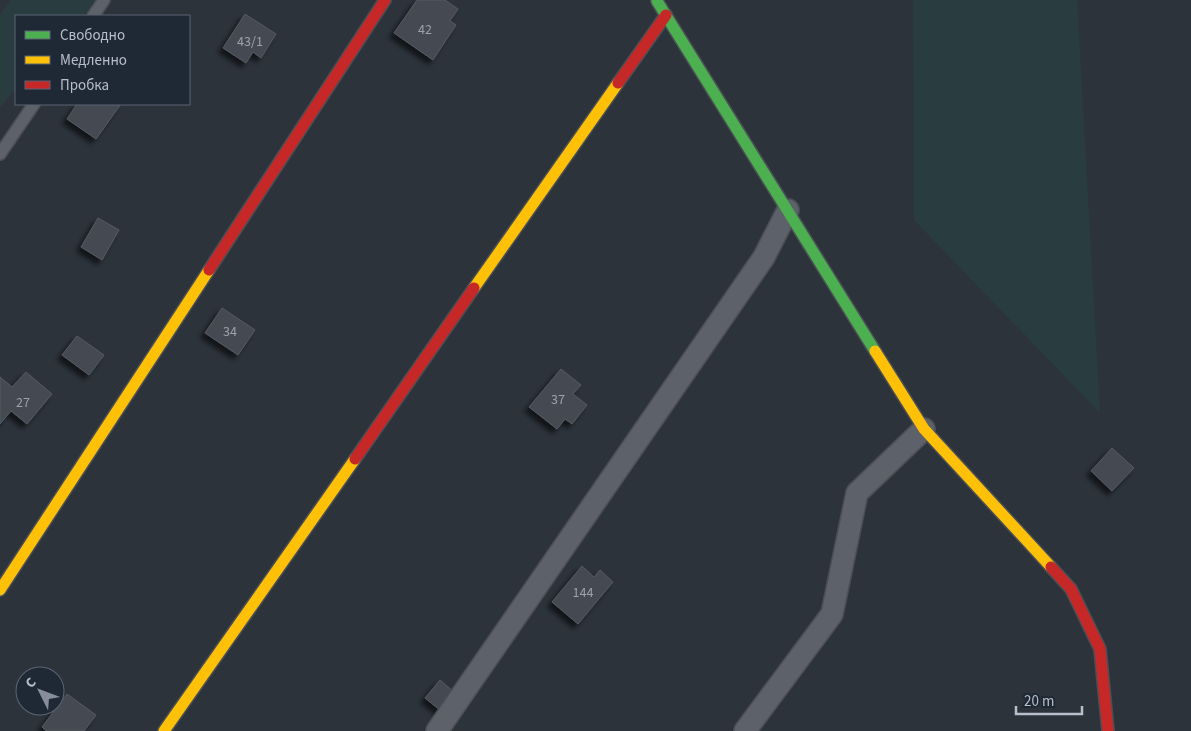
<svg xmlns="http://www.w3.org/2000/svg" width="1191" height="731" viewBox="0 0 1191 731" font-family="'Source Sans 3',sans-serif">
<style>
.green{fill:#293d41}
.building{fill:#454a51;stroke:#555a63;filter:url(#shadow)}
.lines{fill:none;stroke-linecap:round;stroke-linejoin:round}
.lane-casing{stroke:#4b4f55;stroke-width:14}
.street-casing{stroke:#4b4f55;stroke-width:24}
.fast-casing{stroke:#4b4f55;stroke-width:14}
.slow-casing{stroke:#4b4f55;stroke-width:14}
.jam-casing{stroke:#4b4f55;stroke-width:14}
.lane{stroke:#5d6169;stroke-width:11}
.street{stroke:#5d6169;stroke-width:21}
.fast{stroke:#4caf50;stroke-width:11}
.slow{stroke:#ffc107;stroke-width:11}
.jam{stroke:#c62828;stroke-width:11}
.labels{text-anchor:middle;stroke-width:5;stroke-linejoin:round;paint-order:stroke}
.number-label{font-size:14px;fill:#9ba2ac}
</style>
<defs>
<filter id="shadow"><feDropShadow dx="-4.5" dy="4.5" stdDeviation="2.5" flood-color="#0009"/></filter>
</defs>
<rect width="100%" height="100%" fill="#2c333b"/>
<path class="green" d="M10,0H95L84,16H16V89L0,107V15Z
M913,0H1077L1100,413L914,220Z"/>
<path class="building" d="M417,0H445L458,9L450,21L456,25L433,60L394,33Z
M245,14L276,34L261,58L253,52L246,63L223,48Z
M77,104H121L96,139L67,119Z
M98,218L119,230L102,260L81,247Z
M222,308L255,330L238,355L205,333Z
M77,336L104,355L89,375L62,355Z
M561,369L581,385L573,394L587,405L572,424L565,419L557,429L529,407Z
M26,372L52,394L27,424L11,411L0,424V377L12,387Z
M1112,448L1134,468L1112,491L1091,471Z
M582,566L594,577L600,570L613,582L578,624L552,602Z
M440,680L455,693L441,711L425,698Z
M67,694L96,715L84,731H46L42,727Z"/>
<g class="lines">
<g class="lane-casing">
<path id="lane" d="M93,16L104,0
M0,154L34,104"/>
</g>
<g class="street-casing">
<path id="street" d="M437,731L764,257L788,210
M745,731L832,614L857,493L924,429"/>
</g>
<g class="fast-casing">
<path id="fast" d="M657,1L875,351"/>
</g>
<g class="slow-casing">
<path id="slow" d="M474,288L618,83
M875,351L924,429L1051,567
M0,590L209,270
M164,731L355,459"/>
</g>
<g class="jam-casing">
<path id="jam" d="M618,83L666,15
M209,270L385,0
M355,459L474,288
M1051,567L1071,589L1100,649L1108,731"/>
</g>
<use href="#lane" class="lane"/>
<use href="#street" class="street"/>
<use href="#fast" class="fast"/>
<use href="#slow" class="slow"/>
<use href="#jam" class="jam"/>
</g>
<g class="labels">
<g class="number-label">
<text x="425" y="34">42</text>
<text x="250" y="46">43/1</text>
<text x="230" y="336">34</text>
<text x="558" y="404">37</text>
<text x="23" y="407">27</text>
<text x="583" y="597">144</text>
</g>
</g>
<rect x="15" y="15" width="175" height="90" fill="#1f2936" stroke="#5c6572"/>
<rect x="25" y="31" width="25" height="8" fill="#4caf50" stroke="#5c6572"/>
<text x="60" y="40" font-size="15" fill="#b8bfcb">Свободно</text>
<rect x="25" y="56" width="25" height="8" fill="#ffc107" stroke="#5c6572"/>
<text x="60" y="65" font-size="15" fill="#b8bfcb">Медленно</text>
<rect x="25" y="81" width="25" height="8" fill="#c62828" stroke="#5c6572"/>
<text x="60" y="90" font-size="15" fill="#b8bfcb">Пробка</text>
<g transform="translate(40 691) rotate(312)"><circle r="24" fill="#1f2936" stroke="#5c6572"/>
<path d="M0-4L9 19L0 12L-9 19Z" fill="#878e99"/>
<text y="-8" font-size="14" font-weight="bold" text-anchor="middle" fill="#b8bfcb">С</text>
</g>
<path d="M1016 706v8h66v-8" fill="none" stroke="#b8bfcb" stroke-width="2.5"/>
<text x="1024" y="706" font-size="15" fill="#b8bfcb" stroke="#1f2936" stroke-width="4" paint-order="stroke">20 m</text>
</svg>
